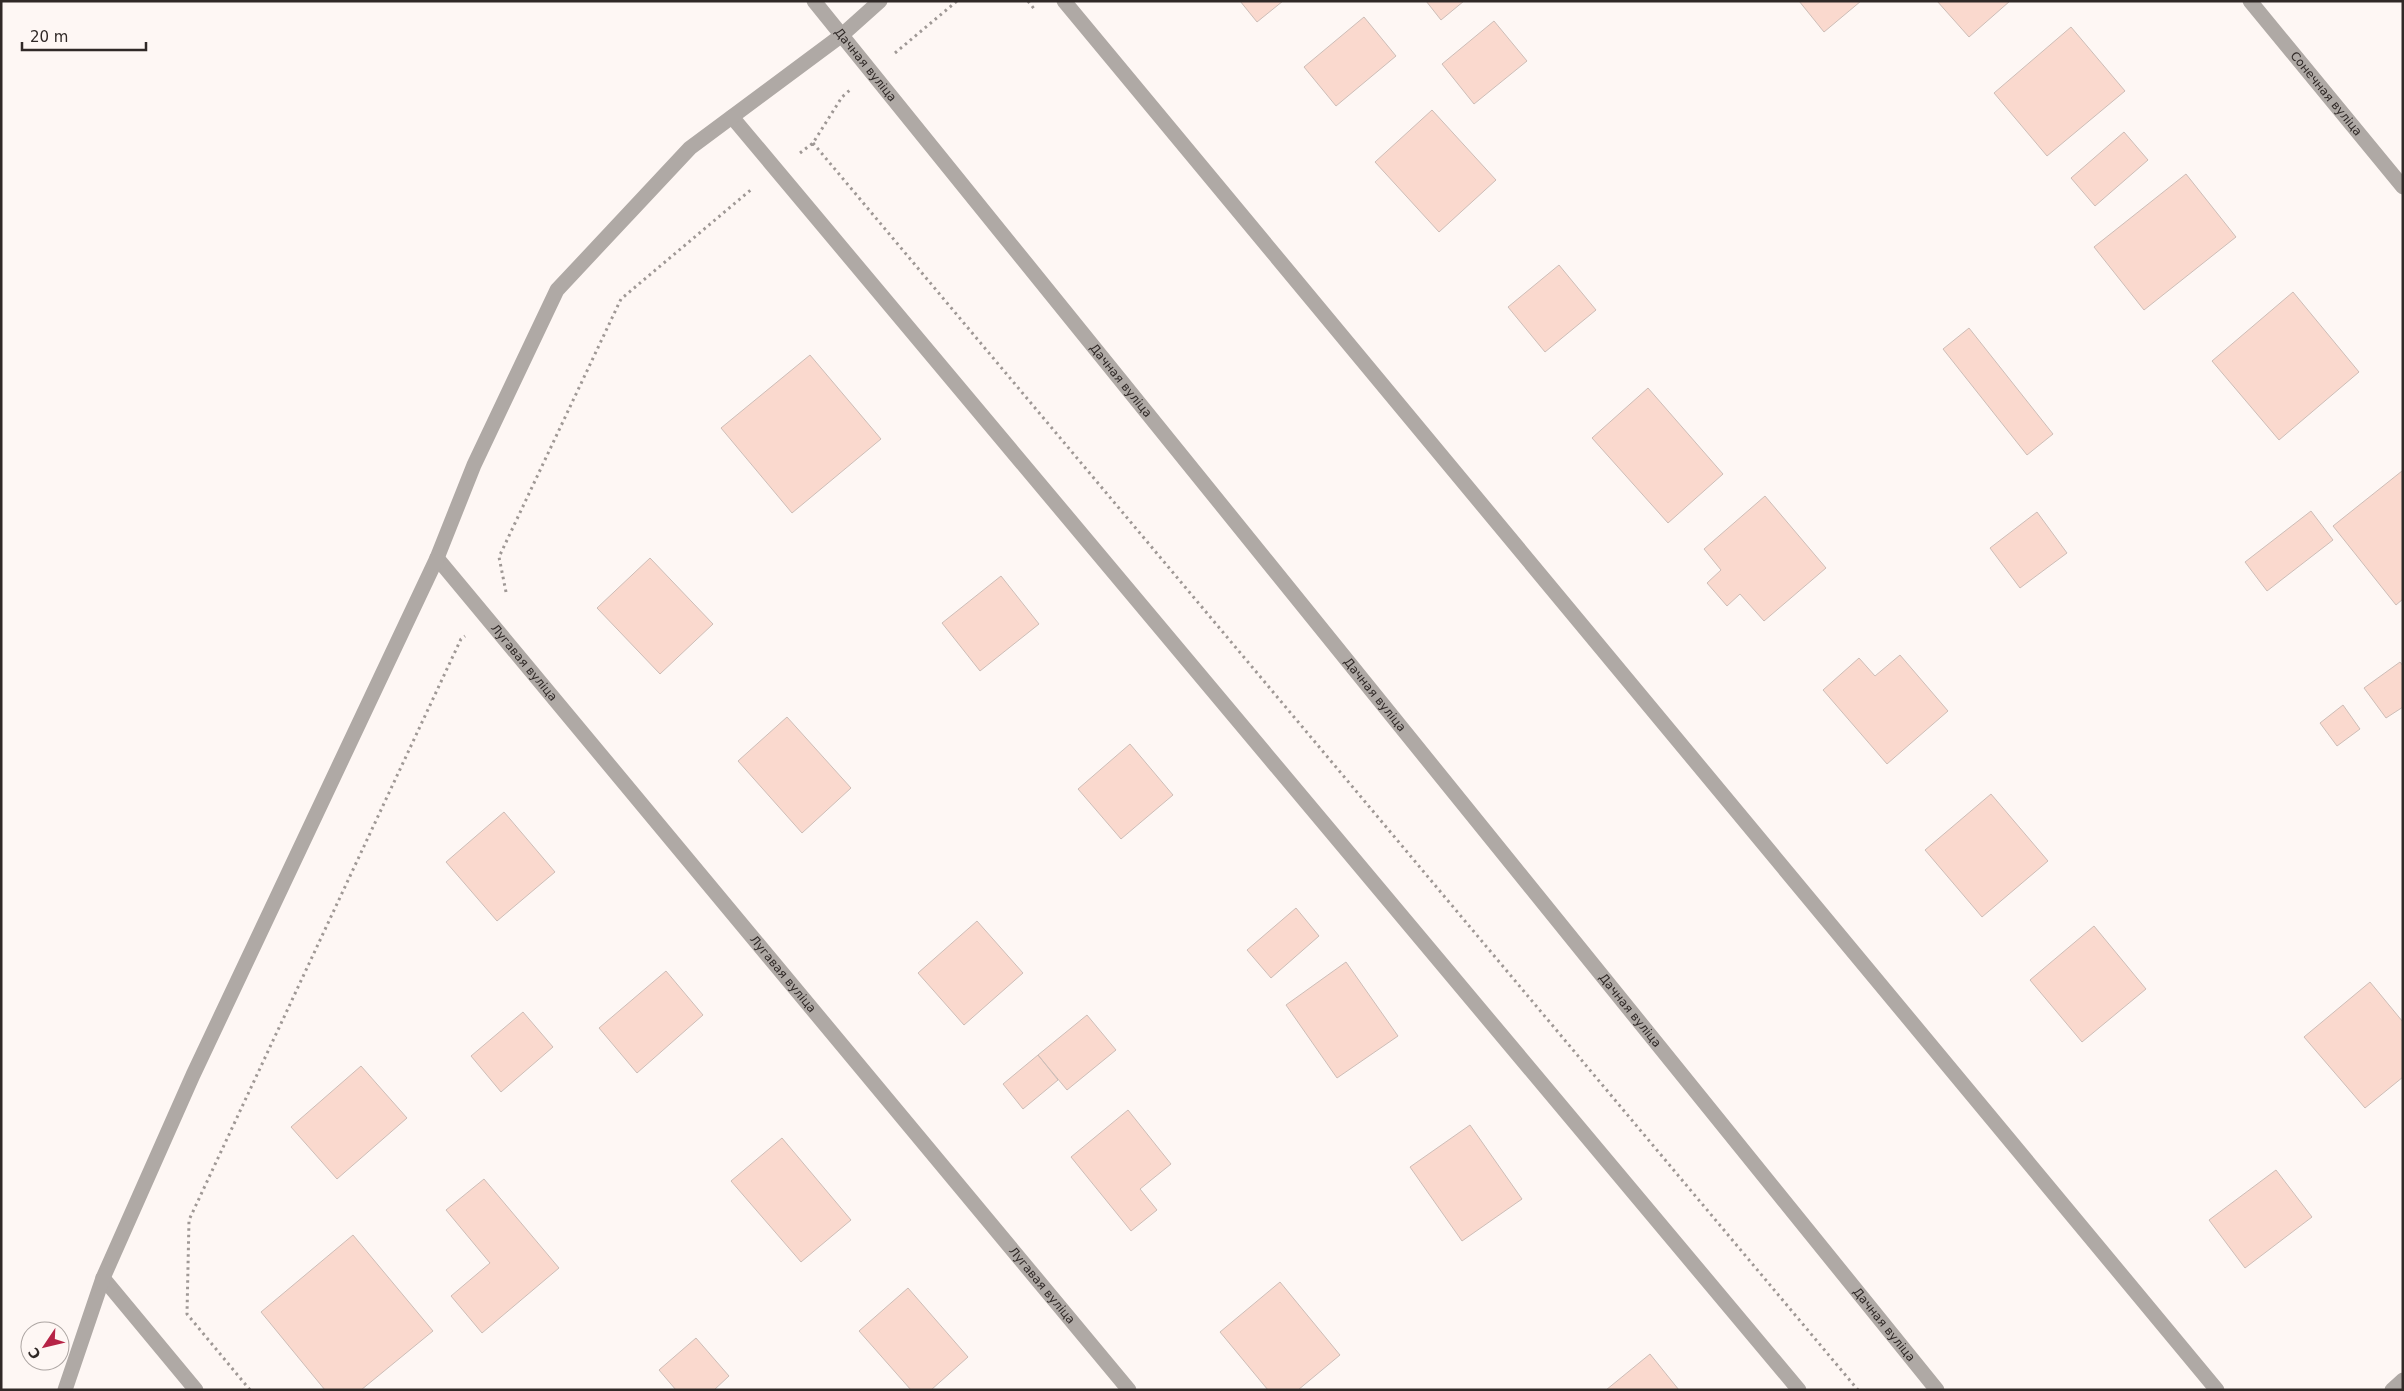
<svg xmlns="http://www.w3.org/2000/svg" width="2404" height="1391" viewBox="0 0 2404 1391" font-family="'DejaVu Sans',sans-serif">
<style>
.building{fill:#fad9ce;stroke:#cdbdb7}
.lines{fill:none;stroke-linecap:round;stroke-linejoin:round}
.path{stroke:#9f9895;stroke-width:3;stroke-dasharray:2.5 4;stroke-linecap:butt}
.minor{stroke:#afa9a5;stroke-width:15}
.labels{text-anchor:middle;stroke-width:4;stroke-linejoin:round;paint-order:stroke}
.street-label{font-size:12px;fill:#302927;stroke:#fef7f4}
</style>
<rect width="100%" height="100%" fill="#fef7f4"/>
<path class="building" d="M1240,1H1283L1257,22Z
M1426,1H1464L1441,20Z
M1799,1H1861L1824,32Z
M1937,1H2010L1969,37Z
M1364,17L1396,56L1336,106L1304,67Z
M1494,21L1527,61L1474,104L1442,64Z
M2071,27L2125,91L2047,156L1994,93Z
M1432,110L1496,180L1439,232L1375,162Z
M2124,132L2148,160L2095,206L2071,178Z
M2186,174L2236,237L2144,310L2094,247Z
M1559,265L1596,310L1545,352L1508,307Z
M2293,292L2359,372L2279,440L2212,361Z
M1969,328L2053,434L2027,455L1943,349Z
M810,355L881,439L792,513L721,428Z
M1648,388L1723,474L1668,523L1592,438Z
M2402,471L2403,599L2396,605L2333,526Z
M1765,496L1826,568L1764,621L1740,594L1727,606L1707,583L1721,570L1704,549Z
M2311,511L2333,540L2267,591L2245,562Z
M2037,512L2067,553L2020,588L1990,548Z
M650,558L713,624L660,674L597,608Z
M1001,576L1039,624L980,671L942,623Z
M1900,655L1948,711L1887,764L1823,690L1859,658L1875,676Z
M2400,662L2403,666V707L2386,718L2364,688Z
M2343,705L2360,729L2337,746L2320,723Z
M787,717L851,788L802,833L738,761Z
M1130,744L1173,795L1121,839L1078,789Z
M1991,794L2048,861L1982,917L1925,850Z
M504,812L555,872L497,921L446,862Z
M1296,908L1319,936L1271,978L1247,950Z
M977,921L1023,973L964,1025L918,973Z
M2094,926L2146,989L2082,1042L2030,980Z
M1346,962L1398,1036L1337,1078L1286,1005Z
M666,971L703,1015L637,1073L599,1028Z
M2370,982L2403,1022V1077L2365,1108L2304,1037Z
M523,1012L553,1047L501,1092L471,1056Z
M1087,1015L1116,1050L1067,1090L1038,1055Z
M1038,1055L1058,1080L1023,1109L1003,1084Z
M361,1066L407,1118L337,1179L291,1127Z
M1128,1110L1171,1164L1140,1189L1157,1210L1131,1231L1071,1157Z
M1470,1125L1522,1199L1462,1241L1410,1167Z
M782,1138L851,1220L801,1262L731,1181Z
M2276,1170L2312,1217L2245,1268L2209,1220Z
M484,1179L559,1268L482,1333L451,1296L490,1263L446,1210Z
M353,1235L433,1331L361,1390H325L261,1312Z
M1280,1282L1340,1355L1298,1390H1268L1220,1332Z
M908,1288L968,1357L931,1390H911L859,1331Z
M696,1338L729,1376L714,1390H676L659,1370Z
M1650,1354L1679,1390H1606Z"/>
<g class="lines">
<path class="path" d="M1028,1L1035,10
M895,53L957,1
M813,143L1858,1390
M800,153L813,143L842,97L850,90
M506,592L499,557L621,299L753,188
M250,1390L187,1314L189,1220L461,639L465,636"/>
<g class="minor">
<path id="s1" d="M814,1L1937,1390"/>
<path d="M1064,1L2217,1390"/>
<path id="s2" d="M2250,1L2403,187"/>
<path d="M732,117L1799,1390"/>
<path id="s3" d="M437,558L1129,1390"/>
<path d="M103,1278L196,1390"/>
<path d="M65,1390L103,1278L193,1075L437,558L474,465L557,290L690,148L842,35L880,1"/>
<path d="M2392,1390L2403,1380"/>
</g>
</g>
<g class="labels">
<g class="street-label">
<text dy="4" stroke="none"><textPath href="#s1" startOffset="82">Дачная вуліца</textPath></text>
<text dy="4" stroke="none"><textPath href="#s2" startOffset="120">Сонечная вуліца</textPath></text>
<text dy="4" stroke="none"><textPath href="#s1" startOffset="488">Дачная вуліца</textPath></text>
<text dy="4" stroke="none"><textPath href="#s3" startOffset="136">Лугавая вуліца</textPath></text>
<text dy="4" stroke="none"><textPath href="#s1" startOffset="892">Дачная вуліца</textPath></text>
<text dy="4" stroke="none"><textPath href="#s3" startOffset="541">Лугавая вуліца</textPath></text>
<text dy="4" stroke="none"><textPath href="#s1" startOffset="1298">Дачная вуліца</textPath></text>
<text dy="4" stroke="none"><textPath href="#s3" startOffset="946">Лугавая вуліца</textPath></text>
<text dy="4" stroke="none"><textPath href="#s1" startOffset="1702">Дачная вуліца</textPath></text>
</g>
</g>
<rect width="2404" height="1391" fill="none" stroke="#302927" stroke-width="5"/>
<g transform="translate(45 1346) rotate(235)"><circle r="24" fill="#fef7f4" stroke="#aca5a2"/>
<path d="M0-4L9 19L0 12L-9 19Z" fill="#b62446"/>
<text y="-8" font-size="14" font-weight="bold" text-anchor="middle" fill="#302927">С</text>
</g>
<path d="M22 42v8h124v-8" fill="none" stroke="#302927" stroke-width="2.5"/>
<text x="30" y="42" font-size="15" fill="#302927" stroke="#fef7f4" stroke-width="4" paint-order="stroke">20 m</text>
</svg>
